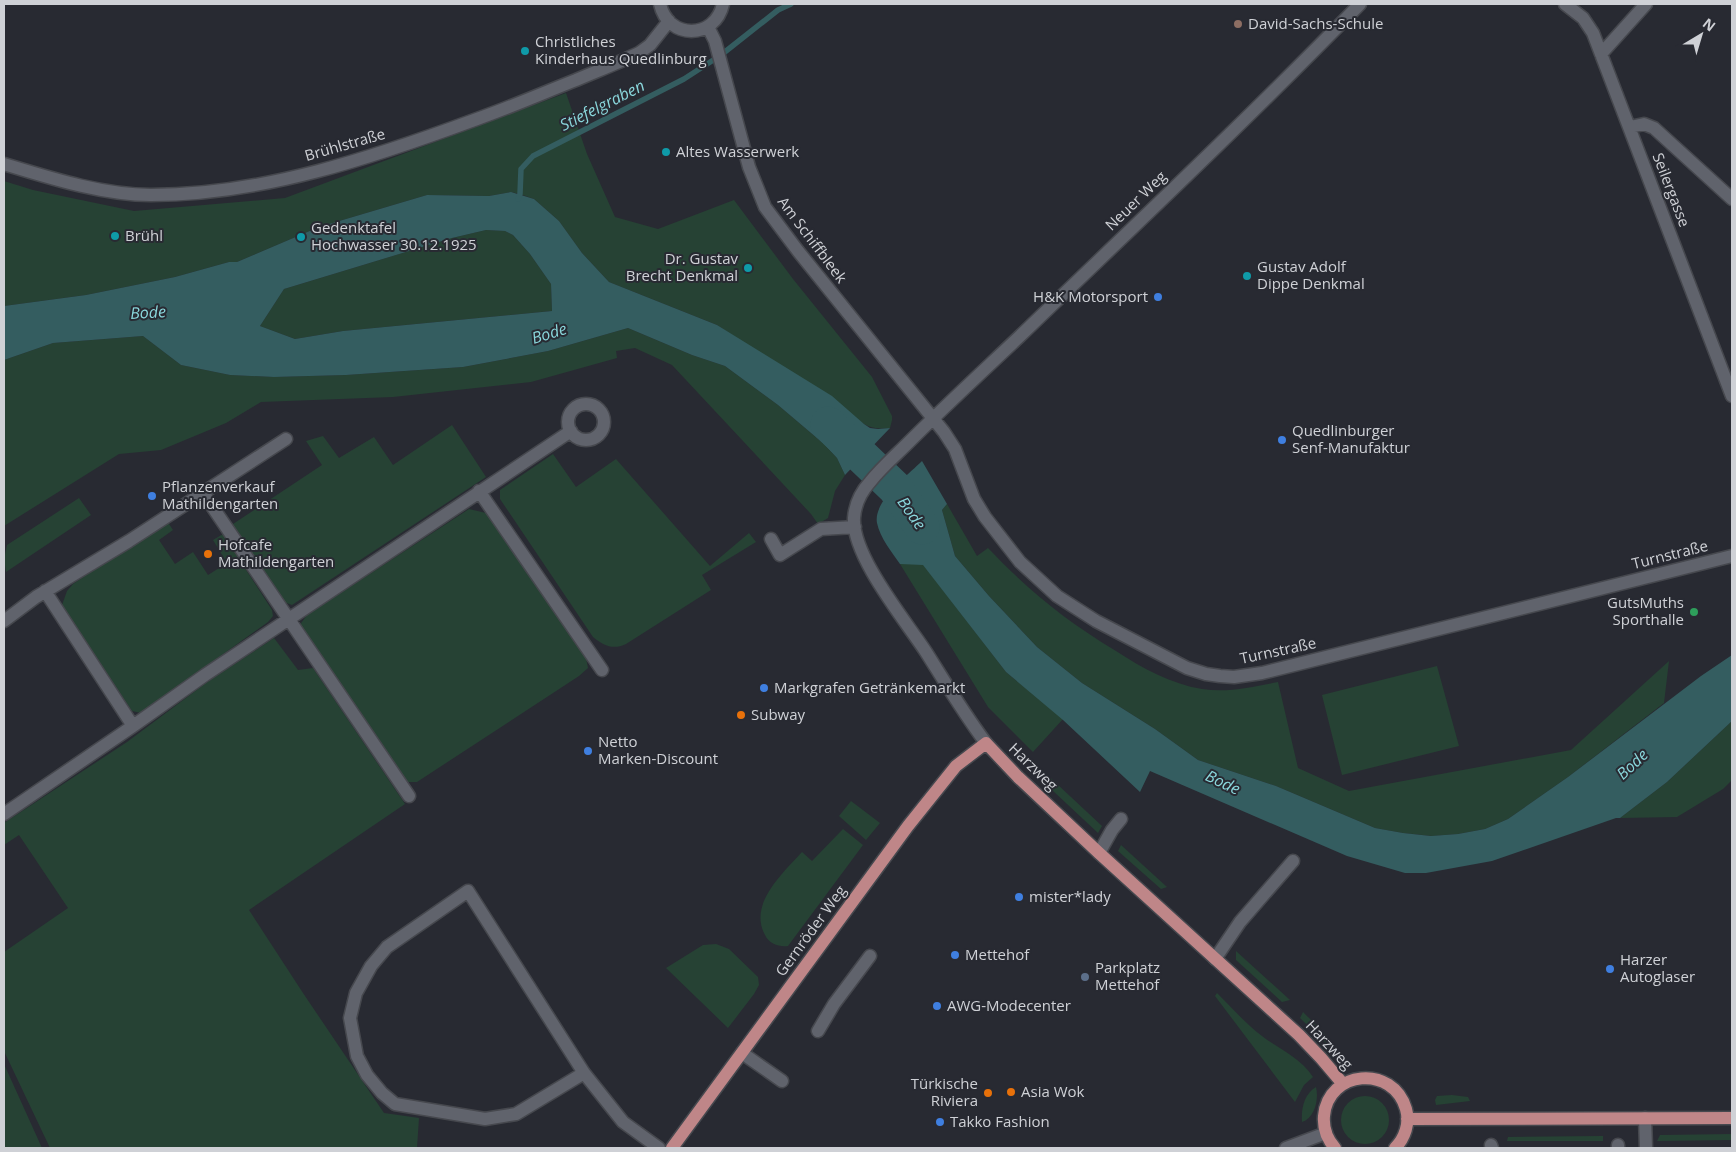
<svg xmlns="http://www.w3.org/2000/svg" width="1736" height="1152" viewBox="0 0 1736 1152" font-family="'Open Sans',sans-serif">
<style>
.green{fill:#264234}
.water{fill:#345d60;fill-rule:evenodd}
.lines{fill:none;stroke-linecap:round;stroke-linejoin:round}
.stream{stroke:#345d60;stroke-width:5.5}
.river{stroke:#345d60;stroke-width:35}
.minor-casing{stroke:#46484e;stroke-width:15}
.major-casing{stroke:#46484e;stroke-width:15}
.minor{stroke:#60636c;stroke-width:12}
.major{stroke:#bf8688;stroke-width:12}
.education-dot{fill:#8d6e63;stroke:#282a32;stroke-width:2}
.culture-dot{fill:#0f9aa8;stroke:#282a32;stroke-width:2}
.shop-dot{fill:#3f7fe0;stroke:#282a32;stroke-width:2}
.food-dot{fill:#e8710a;stroke:#282a32;stroke-width:2}
.leisure-dot{fill:#2e9e5b;stroke:#282a32;stroke-width:2}
.service-dot{fill:#5c6f8a;stroke:#282a32;stroke-width:2}
.labels{text-anchor:middle;stroke-width:4;stroke-linejoin:round;paint-order:stroke}
.poi-label{font-size:15px;fill:#cfd1d6;stroke:#282a32;text-anchor:start}
.street-label{font-size:15px;fill:#cfd1d6;stroke:#282a32}
.water-label{font-size:16px;font-style:italic;fill:#8ad7dc;stroke:#282a32}
</style>
<rect width="100%" height="100%" fill="#282a32"/>
<path class="green" d="M566,93L587,154L615,217L658,229L734,200L793,279L872,377L892,416V420L890,428C880,429 873,429 864,424L717,325L609,282L582,253L559,221L534,199L520,194L511,192L489,196L427,195L319,227L237,262H229L175,277L86,295L4,306V181L33,190L134,211L285,198Z
M486,230L505,231L513,235L530,254L551,284L552,311L343,331L295,339L260,326L284,289L452,238Z
M628,328L692,355L725,366L778,405L824,444L837,458L845,475L835,491L828,518L818,524L811,514L672,365L635,348L616,351L617,358L531,382L393,397L261,402L226,423L161,450L119,454L4,526V360L53,343L143,336L181,365L230,375L274,377L346,375L463,367L548,351Z
M452,425L486,477L292,605L284,602L230,526L322,465L306,441L323,436L339,458L374,437L393,465Z
M553,454L576,487L616,459L710,566L749,533L756,542L702,575L711,590L626,644C613,650 604,646 593,637L500,499V490Z
M79,498L91,515L6,572L4,559L7,545Z
M947,504L977,556L988,548C1029,591 1065,620 1116,651C1142,668 1171,684 1202,689C1228,693 1253,687 1278,682L1298,768L1349,791L1571,750L1669,661L1664,703L1568,777L1508,819L1485,829L1458,834L1432,836L1403,833L1375,828L1276,786L1198,760L1155,729L1082,683L1037,647L989,596L955,556L942,510Z
M469,509L486,513L586,658L588,668L579,676L417,782H405L299,626L307,615Z
M167,521L173,530L159,540L175,564L193,552L208,575L227,563L213,540L223,534L272,610L273,616L268,622L141,713L132,711L62,605L67,591L73,584Z
M900,564H923L1006,672L1063,719L1033,752L988,707Z
M274,638L298,670L313,668L405,804L249,910L303,993L384,1113L419,1118L417,1148H50L4,1051V952L68,908L19,835L4,845V823L127,742L206,683Z
M1437,666L1459,746L1342,775L1322,695Z
M1732,721V780L1723,789L1677,817L1620,818L1667,782Z
M1041,769L1102,826L1098,833L1036,775Z
M851,801L880,823L866,840L839,816Z
M843,829L863,845L788,946C779,947 769,944 765,935C748,904 783,873 802,852L812,861Z
M1121,845L1167,887L1161,889L1118,851Z
M716,944L729,949L758,977L759,985L754,994L728,1028L666,968L703,945Z
M1236,951L1290,1000L1282,1002L1236,960Z
M1217,993C1232,1008 1246,1024 1262,1036C1280,1050 1300,1057 1313,1077L1304,1085L1295,1102L1215,996Z
M1303,1012L1327,1036L1334,1048L1333,1050L1300,1018Z
M4,1064L42,1148H4Z
M1316,1087C1319,1099 1315,1118 1302,1122C1301,1109 1304,1094 1316,1087Z
M1452,1095L1468,1097L1470,1101L1436,1105L1435,1100L1437,1096Z
M1341 1120a24 24 0 1 1 48 0a24 24 0 1 1-48 0Z
M1732,1134V1140L1657,1141L1660,1135Z
M1603,1136V1141H1507L1508,1137Z"/>
<path class="water" d="M511,192L534,199L559,221L582,253L609,282L717,325L832,396L864,424L870,428L878,429L890,428L845,475L837,458L824,444L778,405L725,366L692,355L628,328L548,351L463,367L346,375L274,377L230,375L181,365L143,336L53,343L4,360V306L86,295L175,277L229,262H237L319,227L427,195L489,196ZM486,230L505,231L513,235L530,254L551,284L552,311L343,331L295,339L260,326L284,289L452,238Z
M922,461L947,504L942,510L955,556L989,596L1037,647L1082,683L1155,729L1198,760L1276,786L1375,828L1403,833L1431,836L1458,834L1485,829L1508,819L1568,777L1701,676L1732,655V721L1667,782L1620,818H1616L1492,861L1426,873H1405L1347,856L1150,771L1140,792L1063,720L1006,672L923,565L900,564C892,552 880,538 877,523C873,501 908,475 922,461Z"/>
<g class="lines">
<path class="stream" d="M518,199L520,194L521,169L533,156L684,79L721,55L778,10L791,4"/>
<path class="river" d="M828,424L895,488L922,527"/>
<g class="minor-casing">
<path id="minor" d="M660,4C668,40 715,40 723,4
M1565,4L1583,18L1593,33L1732,396
M708,27L715,41L749,167L765,207L798,251L944,432L955,449L974,499L985,517L1020,562L1057,596L1096,621L1187,668L1206,674L1220,676L1234,677L1262,673L1732,556
M1601,54L1646,4
M1630,127L1644,124L1654,128L1732,199
M4,164C50,178 103,195 151,195C263,195 374,157 477,119C511,107 543,93 576,80C597,71 618,63 639,53L650,45L669,21
M568 422a18 18 0 1 1 36 0a18 18 0 1 1-36 0Z
M479,491L602,670
M203,493L409,796
M771,539L780,555L821,529L855,527
M45,591L133,726
M4,621L36,597L129,541L286,439
M986,743C964,714 945,682 926,652C905,620 852,556 854,518C855,504 861,492 870,482C881,468 895,456 908,443C944,407 982,372 1019,337C1133,227 1249,118 1360,4
M4,814L133,726L205,675L571,431
M1099,853L1112,830L1121,819
M1215,959L1240,922L1293,861
M818,1031L834,1004L870,956
M742,1053L782,1081
M584,1073L516,1114L485,1119L395,1104L382,1093L367,1075L357,1056L350,1018L356,993L371,966L387,947L468,891L584,1073L623,1122L659,1148
M1645,1118L1646,1148
M1491,1145L1492,1148
M1286,1148L1326,1133
M1618,1148V1145"/>
</g>
<g class="major-casing">
<path id="major" d="M1407,1119L1732,1118
M672,1148L908,826L956,766L986,743L1018,777L1099,853L1299,1035L1321,1058L1343,1084
M1335,1148C1327,1139 1323,1128 1324,1116C1328,1070 1393,1064 1406,1109C1410,1123 1405,1138 1395,1148"/>
</g>
<use href="#minor" class="minor"/>
<use href="#major" class="major"/>
</g>
<circle class="education-dot" cx="1238" cy="24" r="5"/>
<g class="culture-dot">
<circle cx="525" cy="51" r="5"/>
<circle cx="666" cy="152" r="5"/>
<circle cx="115" cy="236" r="5"/>
<circle cx="301" cy="237" r="5"/>
<circle cx="748" cy="268" r="5"/>
<circle cx="1247" cy="276" r="5"/>
</g>
<g class="shop-dot">
<circle cx="1158" cy="297" r="5"/>
<circle cx="1282" cy="440" r="5"/>
<circle cx="152" cy="496" r="5"/>
<circle cx="764" cy="688" r="5"/>
<circle cx="588" cy="751" r="5"/>
<circle cx="1019" cy="897" r="5"/>
<circle cx="955" cy="955" r="5"/>
<circle cx="1610" cy="969" r="5"/>
<circle cx="937" cy="1006" r="5"/>
<circle cx="940" cy="1122" r="5"/>
</g>
<g class="food-dot">
<circle cx="208" cy="554" r="5"/>
<circle cx="741" cy="715" r="5"/>
<circle cx="1011" cy="1092" r="5"/>
<circle cx="988" cy="1093" r="5"/>
</g>
<circle class="leisure-dot" cx="1694" cy="612" r="5"/>
<circle class="service-dot" cx="1085" cy="977" r="5"/>
<g class="labels">
<g class="poi-label">
<text x="1248" y="29">David-Sachs-Schule</text>
<text x="535" y="47">Christliches<tspan x="535" dy="17">Kinderhaus Quedlinburg</tspan></text>
<text x="676" y="157">Altes Wasserwerk</text>
<text x="311" y="233">Gedenktafel<tspan x="311" dy="17">Hochwasser 30.12.1925</tspan></text>
<text x="125" y="241">Brühl</text>
<text x="738" y="264" text-anchor="end">Dr. Gustav<tspan x="738" dy="17">Brecht Denkmal</tspan></text>
<text x="1257" y="272">Gustav Adolf<tspan x="1257" dy="17">Dippe Denkmal</tspan></text>
<text x="1148" y="302" text-anchor="end">H&amp;K Motorsport</text>
<text x="1292" y="436">Quedlinburger<tspan x="1292" dy="17">Senf-Manufaktur</tspan></text>
<text x="162" y="492">Pflanzenverkauf<tspan x="162" dy="17">Mathildengarten</tspan></text>
<text x="218" y="550">Hofcafe<tspan x="218" dy="17">Mathildengarten</tspan></text>
<text x="1684" y="608" text-anchor="end">GutsMuths<tspan x="1684" dy="17">Sporthalle</tspan></text>
<text x="774" y="693">Markgrafen Getränkemarkt</text>
<text x="751" y="720">Subway</text>
<text x="598" y="747">Netto<tspan x="598" dy="17">Marken-Discount</tspan></text>
<text x="1029" y="902">mister*lady</text>
<text x="965" y="960">Mettehof</text>
<text x="1620" y="965">Harzer<tspan x="1620" dy="17">Autoglaser</tspan></text>
<text x="1095" y="973">Parkplatz<tspan x="1095" dy="17">Mettehof</tspan></text>
<text x="947" y="1011">AWG-Modecenter</text>
<text x="978" y="1089" text-anchor="end">Türkische<tspan x="978" dy="17">Riviera</tspan></text>
<text x="1021" y="1097">Asia Wok</text>
<text x="950" y="1127">Takko Fashion</text>
</g>
<g class="street-label">
<text transform="translate(345 145) rotate(-16)" y="5">Brühlstraße</text>
<text transform="translate(1671 190) rotate(69)" y="5">Seilergasse</text>
<text transform="translate(1136 201) rotate(-44)" y="5">Neuer Weg</text>
<text transform="translate(812 240) rotate(53)" y="5">Am Schiffbleek</text>
<text transform="translate(1670 555) rotate(-14)" y="5">Turnstraße</text>
<text transform="translate(1278 651) rotate(-12)" y="5">Turnstraße</text>
<text transform="translate(1033 767) rotate(44)" y="5">Harzweg</text>
<text transform="translate(811 931) rotate(-54)" y="5">Gernröder Weg</text>
<text transform="translate(1329 1045) rotate(47)" y="5">Harzweg</text>
</g>
<g class="water-label">
<text transform="translate(602 105) rotate(-27)" y="6">Stiefelgraben</text>
<text transform="translate(148 312) rotate(-3)" y="6">Bode</text>
<text transform="translate(549 333) rotate(-17)" y="6">Bode</text>
<text transform="translate(912 513) rotate(55)" y="6">Bode</text>
<text transform="translate(1632 764) rotate(-43)" y="6">Bode</text>
<text transform="translate(1223 782) rotate(25)" y="6">Bode</text>
</g>
</g>
<rect width="1736" height="1152" fill="none" stroke="#cfd1d6" stroke-width="10"/>
<g transform="translate(1701 35) rotate(38)" stroke="#282a32" stroke-width="4" paint-order="stroke">
<path d="M0-4L9 19L0 12L-9 19Z" fill="#cfd1d6"/>
<text y="-8" font-size="14" font-weight="bold" text-anchor="middle" fill="#cfd1d6">N</text>
</g>
</svg>
